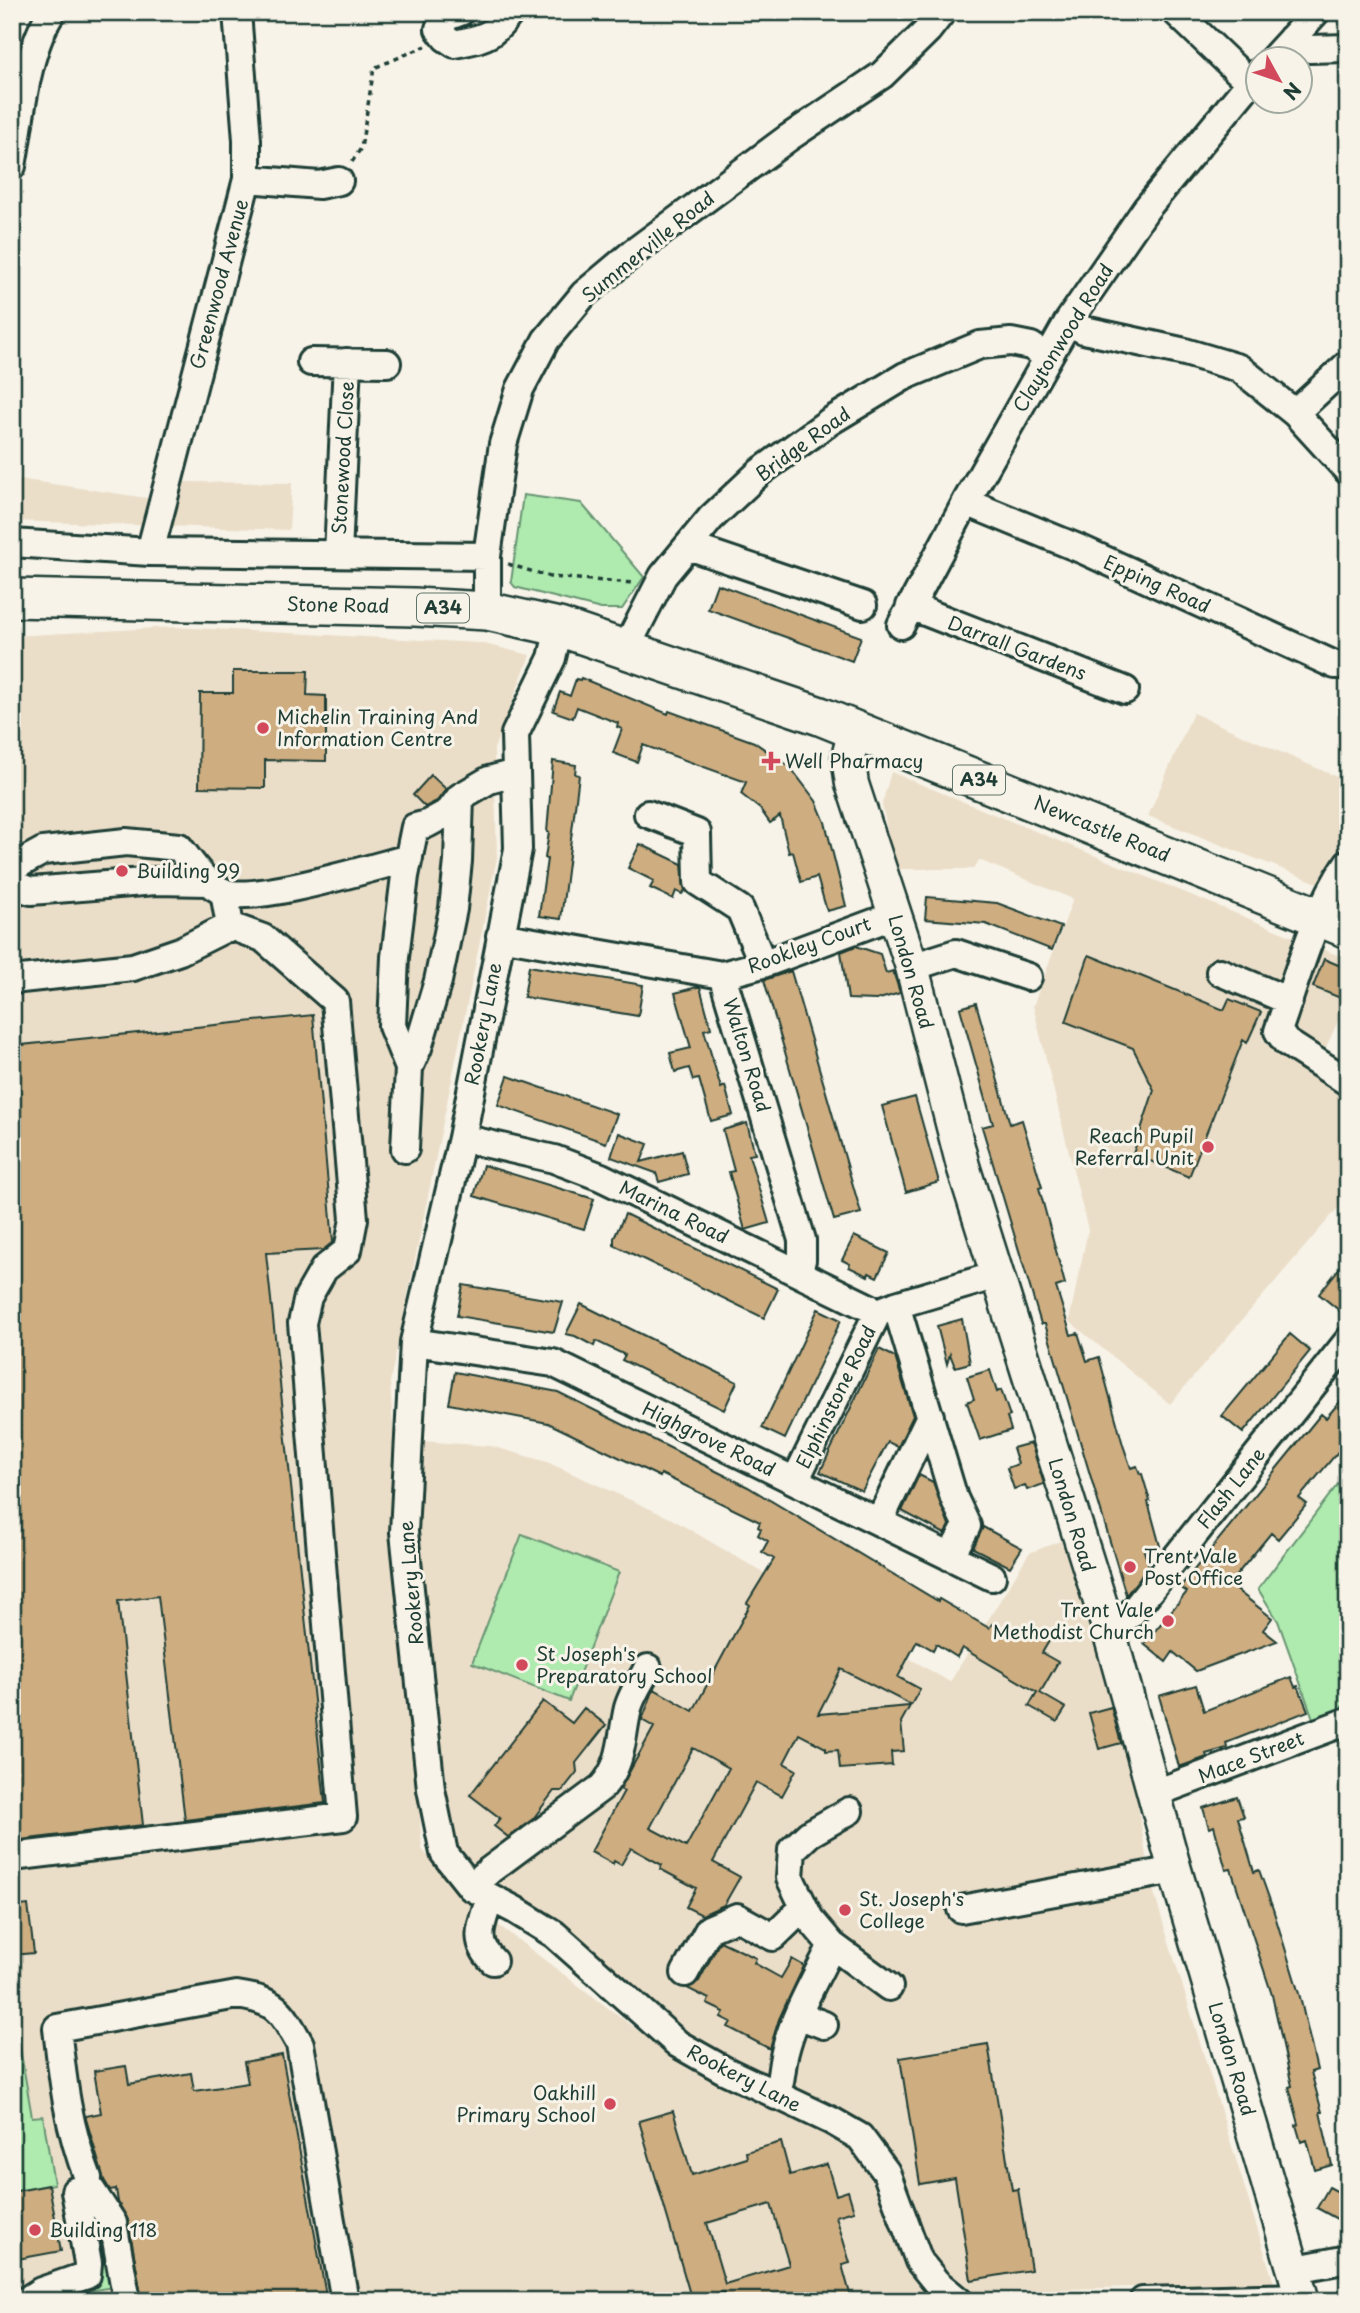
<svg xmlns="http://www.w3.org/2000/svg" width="1360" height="2313" viewBox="0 0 1360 2313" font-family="'Playpen Sans',sans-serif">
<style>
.built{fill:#ebdec9}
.green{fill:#afeaaf;stroke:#679472;stroke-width:2}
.building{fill:#cead81;stroke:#1f3d34;stroke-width:2;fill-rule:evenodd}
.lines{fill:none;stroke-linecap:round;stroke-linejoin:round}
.minor-casing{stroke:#1f3d34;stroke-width:32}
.major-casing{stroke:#1f3d34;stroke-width:37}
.highway-casing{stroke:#1f3d34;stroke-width:42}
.path{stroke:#1f3d34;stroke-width:3.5;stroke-dasharray:5 5;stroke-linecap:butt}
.minor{stroke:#f7f3e8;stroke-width:26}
.major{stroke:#f7f3e8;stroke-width:32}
.highway{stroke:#f7f3e8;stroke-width:37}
.poi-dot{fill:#d1495b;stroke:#f7f3e8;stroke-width:2.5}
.labels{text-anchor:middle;stroke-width:6;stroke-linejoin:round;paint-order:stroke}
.shield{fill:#f7f3e8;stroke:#60746a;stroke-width:2}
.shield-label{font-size:18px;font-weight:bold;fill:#1f3d34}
.street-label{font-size:19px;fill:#1f3d34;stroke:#f7f3e8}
.poi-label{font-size:19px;fill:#1f3d34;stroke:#f7f3e8;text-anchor:start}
</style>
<rect width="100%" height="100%" fill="#f7f3e8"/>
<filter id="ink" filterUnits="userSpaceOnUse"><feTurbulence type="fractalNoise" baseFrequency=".0143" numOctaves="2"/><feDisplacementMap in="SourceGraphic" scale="14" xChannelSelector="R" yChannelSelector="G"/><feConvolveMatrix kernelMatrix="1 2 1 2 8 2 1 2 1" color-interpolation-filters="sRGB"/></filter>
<g filter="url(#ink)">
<path class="built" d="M12,478L154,499L183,482L292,483L289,530L12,521Z
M175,627L480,643L530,655L494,749L497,858L390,1382L422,1849L460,1896L689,2069L849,2138L873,2169L913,2272L938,2301H12V636Z
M1193,713L1348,782V838L1320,884L1148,816Z
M891,772L1298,939L1263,1039L1348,1093V1202L1344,1201L1170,1404L1069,1321L1088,1230L1033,1006L1073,899L979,860L974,869H895L882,804Z
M1321,948L1348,960V999L1324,1052L1290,1033Z
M421,1441L491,1446L547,1462L670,1518L950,1682L1029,1553L1068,1538L1129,1751L1150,1880L1274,2283L966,2292L928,2253L899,2173L874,2128L753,2075L689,2039L566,1927L494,1894L473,1871L446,1825L417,1535Z"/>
<path class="green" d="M523,495L581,503L644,577L622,609H601L515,587L511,582Z
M1348,1471V1711L1315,1724L1278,1621L1258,1589Z
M522,1534L619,1572L569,1701L472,1663Z
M12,2004L18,2018V2036L32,2117L43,2116L54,2184L12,2192Z
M86,2189L102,2225L113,2287L83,2292Z"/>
<path class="building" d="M717,584L861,637L852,661L708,609Z
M233,671H308L307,695L326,696V761L265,760V788L199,787L200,693H233Z
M581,678L668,714L669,711L754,742L790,767L816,801L825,822L846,906L827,911L817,877L801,882L793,852L789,853L780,816L770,823L760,809L741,794L746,782L643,745L637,762L613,753L622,729L617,727L618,723L577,707L573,718L553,711L560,692L570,696L576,679L580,680Z
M553,761L576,765L575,774L579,775L561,919L539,916L547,859L545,858L549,832H547Z
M431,775L446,789L437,801L425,807L413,795Z
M640,844L682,864L685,890L682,894L676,891L673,899L650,888L654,881L628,868Z
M927,897L997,903L1061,927L1052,950L986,924L925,919Z
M856,946L880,954L886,973L893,971L900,993L876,1000L848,999L841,952Z
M1089,955L1224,1010L1229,999L1261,1012L1247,1043L1243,1040L1189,1177L1133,1154L1154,1090L1133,1048L1066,1022Z
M1324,959L1348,969V1001L1313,987Z
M529,966L643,985L638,1016L524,997Z
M791,971L861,1213L834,1220L764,980Z
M697,987H700L711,1028L704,1030L721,1088L725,1086L733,1115L711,1121L699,1079L693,1080L689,1068L675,1072L670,1053L691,1048L675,993Z
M976,1003L1010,1124L1022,1120L1042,1187L1039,1188L1065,1284L1056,1287L1071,1335L1078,1333L1087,1361L1099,1357L1123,1445L1131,1468L1137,1466L1140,1474H1142L1150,1501L1148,1502L1160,1546L1144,1551L1149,1566L1126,1595L1045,1324H1041L982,1127L993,1124L960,1008Z
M313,1015L333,1242L323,1250L266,1253L325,1803L185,1820L158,1596L118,1601L143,1825L12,1841V1046Z
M508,1076L617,1114L606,1143L498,1105Z
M915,1097L939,1182L906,1192L882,1106Z
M747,1123L755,1154L749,1155L769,1223L745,1230L729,1172L734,1171L723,1130Z
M619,1133L648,1144L641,1162L682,1151L688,1174L659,1182L656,1173L611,1157Z
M483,1165L594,1199L584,1229L474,1196Z
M625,1214L778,1289L764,1318L614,1245V1238Z
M854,1236L889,1253L877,1277L869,1273L868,1276L849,1267L850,1264L842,1260Z
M1348,1257V1301L1340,1311L1319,1294Z
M463,1285L563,1302L554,1332L457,1316Z
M581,1304L737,1382L724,1410L622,1360L625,1355L596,1341L594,1346L575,1336L566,1334Z
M818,1309L841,1320L785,1439L762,1428Z
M962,1319L970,1363L955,1367L950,1354L947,1364L937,1326Z
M1290,1334L1310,1351L1243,1433L1222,1416Z
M879,1349L895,1357L913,1416L898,1447L888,1442L884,1449L862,1491L820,1472Z
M990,1370L997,1392L1001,1390L1010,1416L1007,1417L1011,1430L980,1440L967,1402L974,1399L967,1377Z
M455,1372L558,1392L748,1487L938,1601L939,1599L989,1628L992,1624L1016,1638L1023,1626L1049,1641L1042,1653L1058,1662L1040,1693L1066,1708L1057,1722L1029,1706L1037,1692L962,1648L957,1657L936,1644L933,1650L917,1641L898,1677L920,1689L911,1705L841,1669L818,1714L910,1706L901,1722L904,1751L891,1752L892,1765L840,1769L838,1750L826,1751V1748L799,1734L784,1763L796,1770L782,1796L756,1782L713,1862L740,1877L724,1905L702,1915L686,1907L696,1888L660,1869L662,1865L631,1848L621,1865L614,1861L613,1864L591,1852L624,1791L620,1789L654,1727L642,1720L654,1689L693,1711L750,1605L747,1603L774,1559L762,1552L768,1541L758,1535L761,1529L758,1527L760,1522L661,1474L660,1477L548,1423L449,1404ZM693,1748L729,1768L686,1847L650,1828Z
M1348,1392V1440L1299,1498L1307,1504L1278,1539L1271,1533L1229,1584L1272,1618L1263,1630L1277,1641L1196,1671L1173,1652L1166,1662L1144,1644L1187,1592L1180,1587L1321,1414L1326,1418Z
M1031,1443L1044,1484L1027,1490L1025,1485L1014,1489L1007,1468L1018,1464L1013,1448Z
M919,1475L933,1482L949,1525L945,1534L902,1511Z
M983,1527L1022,1548L1010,1567L973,1548Z
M1291,1677L1295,1687L1298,1686L1308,1711L1226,1743L1227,1748L1206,1754L1207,1757L1179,1767L1159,1696L1196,1685L1204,1711Z
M543,1701L572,1723L584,1708L606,1725L576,1763L577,1772L562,1791H554L533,1819L508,1837L494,1826L500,1818L470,1795Z
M1111,1707L1121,1743L1099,1749L1089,1713Z
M1237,1797L1244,1817L1238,1818L1254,1872L1259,1870L1273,1909L1300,1997L1317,2070L1311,2072L1322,2112H1320L1332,2165L1315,2170L1307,2140L1301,2142L1296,2125L1299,2124L1289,2087L1292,2086L1272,1995L1231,1869L1226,1870L1214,1826L1209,1828L1203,1808Z
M28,1905L34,1953L12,1955V1907Z
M720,1941L756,1958L754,1963L781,1978L792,1959L804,1966L779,2019L770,2049L728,2027L731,2022L721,2017L724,2012L707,2004L709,1999L687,1988L699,1981Z
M988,2044L1012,2190L1018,2189L1031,2270L971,2280L955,2178L920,2184L900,2058Z
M282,2055L327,2301H142L128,2220L118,2202L116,2189L110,2190L104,2180L86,2119V2116L101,2113L94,2071L126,2066L129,2084L191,2073L194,2091L248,2083L244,2062Z
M673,2111L692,2175L747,2158L746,2152L781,2142L790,2175L827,2164L836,2195L848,2191L854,2211L836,2216L850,2263L842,2265L852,2301H726L723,2292L692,2301L639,2121ZM771,2204L789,2265L725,2284L707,2223Z
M49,2185L61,2251L12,2260V2192Z
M1329,2187L1348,2197V2225L1317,2208Z"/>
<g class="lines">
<g class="minor-casing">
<path id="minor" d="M460,12L442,19L439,29L446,38L455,44C486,37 491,38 511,12
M1176,12L1249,82
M1291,39L1309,49L1348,48
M1272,60L1316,12
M12,166C21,119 25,52 52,12
M247,179L319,185L339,181
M1068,322L1084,330L1185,352L1239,368L1295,413L1348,471
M311,362L387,363
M1295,413L1348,364
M966,502L1083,550L1335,665H1348
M12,543L150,552L487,556
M688,546L863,605
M150,552L247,179V140L237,12
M338,554L347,362
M910,606L1125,690
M487,611V556L503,444L520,389L546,340L584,294L634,252L788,138L882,75L928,30L942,12
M901,625L966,502L1068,322L1146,209L1258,73
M559,627L552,658L515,734L518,849L462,1138L414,1342L404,1532L431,1789L444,1853L471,1887L515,1910L554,1934L678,2044L724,2070L832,2121L860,2137L886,2172L919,2261L936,2282L959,2301
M626,648L663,576L711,518L760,472L829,422L905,376L980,345L1011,342L1031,346L1047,357
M648,814L697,833L698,882L740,909L763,964
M1348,863C1314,912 1298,975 1278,1031L1286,1042L1348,1082
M12,868L43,851L126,842L179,847C191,862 205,885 224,892C254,904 373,867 409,858
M12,884L31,891L156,881L208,882
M500,936L722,975L802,1240V1260L798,1272
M912,967L956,953L1028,977
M1220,972L1289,1001
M722,975L763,964L895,915
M12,980L133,967L180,951L230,926
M409,1068L392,1026L395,957L405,876L415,827L427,824L449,812L460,797L489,780L515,773
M462,1138L554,1159L601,1177L878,1312
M405,1149L409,1068L418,1048L438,981L453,909L458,861L460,797
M896,1305L954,1498L967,1526L950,1557
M414,1342L553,1363L992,1577
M795,1481L878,1312L896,1305L997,1275
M879,1522L930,1416
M1108,1627L1118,1623L1131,1614L1348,1341
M1153,1794L1348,1721
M849,1811L809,1834L792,1850L790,1878L810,1919L832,1945L889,1987
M12,1857L343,1817L302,1323L308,1297L324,1269L348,1250L354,1219L335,1001L263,938L230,926L224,892
M471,1887L490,1870L602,1787C623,1764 621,1738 628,1708C632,1694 641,1680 648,1668
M490,1897C483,1923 471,1939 493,1961
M961,1909L1175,1870
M685,1973L709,1929L737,1917L773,1937L803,1908
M798,2015L824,2025
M776,2096C782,2081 781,2067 785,2052C794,2015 815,1980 832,1945
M88,2178C68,2127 63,2082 57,2028L237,1995C277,2001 281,2010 300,2044L345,2301
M90,2188L113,2223L127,2301
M1296,2269L1348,2259
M25,2301L41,2291L87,2275L88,2263L75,2191
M1143,2301L1303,2297"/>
</g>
<g class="major-casing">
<path id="major" d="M855,730L848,757L852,784L912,967L963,1166L1108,1627L1175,1870L1303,2301"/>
</g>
<g class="highway-casing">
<path id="highway" d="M12,598L414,607L487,611L559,627L820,716L1348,929"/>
</g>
<path class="path" d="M352,162L361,148L374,68L426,46
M508,564L550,577L634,583"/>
<use href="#minor" class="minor"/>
<use href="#major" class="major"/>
<use href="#highway" class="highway"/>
</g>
</g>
<g class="poi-dot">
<circle cx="263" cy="728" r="7"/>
<path d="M767.5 750.5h7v7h7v7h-7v7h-7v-7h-7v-7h7z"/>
<circle cx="122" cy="871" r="7"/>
<circle cx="1208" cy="1147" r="7"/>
<circle cx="1130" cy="1567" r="7"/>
<circle cx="1168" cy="1621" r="7"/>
<circle cx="522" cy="1665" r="7"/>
<circle cx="845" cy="1910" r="7"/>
<circle cx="610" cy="2104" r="7"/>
<circle cx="35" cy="2230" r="7"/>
</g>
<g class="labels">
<g class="shield">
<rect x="417" y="593.5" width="52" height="29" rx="5"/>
<rect x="953" y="765.5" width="52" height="29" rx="5"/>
</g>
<g class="shield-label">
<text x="443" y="614">A34</text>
<text x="979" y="786">A34</text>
</g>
<g class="street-label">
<text transform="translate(648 247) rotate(-39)" y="7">Summerville Road</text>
<text transform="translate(219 284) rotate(-75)" y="7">Greenwood Avenue</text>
<text transform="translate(1063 338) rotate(-58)" y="7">Claytonwood Road</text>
<text transform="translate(803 444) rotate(-36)" y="7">Bridge Road</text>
<text transform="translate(343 458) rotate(-87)" y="7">Stonewood Close</text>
<text transform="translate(1157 584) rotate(24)" y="7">Epping Road</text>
<text transform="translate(338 605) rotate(1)" y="7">Stone Road</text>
<text transform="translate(1017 648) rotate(21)" y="7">Darrall Gardens</text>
<text transform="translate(1102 829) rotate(22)" y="7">Newcastle Road</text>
<text transform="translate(809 945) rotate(-20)" y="7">Rookley Court</text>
<text transform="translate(911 972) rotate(74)" y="7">London Road</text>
<text transform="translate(483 1024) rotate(-79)" y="7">Rookery Lane</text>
<text transform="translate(747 1055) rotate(73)" y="7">Walton Road</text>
<text transform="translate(674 1212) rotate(26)" y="7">Marina Road</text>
<text transform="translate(836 1397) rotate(-64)" y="7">Elphinstone Road</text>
<text transform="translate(709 1439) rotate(26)" y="7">Highgrove Road</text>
<text transform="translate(1231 1488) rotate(-52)" y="7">Flash Lane</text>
<text transform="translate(1072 1515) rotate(73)" y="7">London Road</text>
<text transform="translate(411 1583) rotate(-95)" y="7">Rookery Lane</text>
<text transform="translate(1251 1757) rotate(-21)" y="7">Mace Street</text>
<text transform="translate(1232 2059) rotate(73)" y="7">London Road</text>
<text transform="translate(744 2078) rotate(27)" y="7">Rookery Lane</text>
</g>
<g class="poi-label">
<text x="277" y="724">Michelin Training And<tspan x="277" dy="22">Information Centre</tspan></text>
<text x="785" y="768">Well Pharmacy</text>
<text x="136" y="878">Building 99</text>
<text x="1194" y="1143" text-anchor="end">Reach Pupil<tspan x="1194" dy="22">Referral Unit</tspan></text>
<text x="1144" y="1563">Trent Vale<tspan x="1144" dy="22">Post Office</tspan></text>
<text x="1154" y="1617" text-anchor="end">Trent Vale<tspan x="1154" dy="22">Methodist Church</tspan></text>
<text x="536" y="1661">St Joseph's<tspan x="536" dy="22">Preparatory School</tspan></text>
<text x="859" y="1906">St. Joseph's<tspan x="859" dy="22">College</tspan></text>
<text x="596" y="2100" text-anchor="end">Oakhill<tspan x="596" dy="22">Primary School</tspan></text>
<text x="49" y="2237">Building 118</text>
</g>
</g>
<rect width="1360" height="2313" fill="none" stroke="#f7f3e8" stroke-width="42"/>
<rect x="21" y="21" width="1318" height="2271" fill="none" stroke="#1f3d34" stroke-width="2.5" filter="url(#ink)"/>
<g transform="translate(1279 80) rotate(130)"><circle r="33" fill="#f7f3e8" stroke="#a1aaa0" stroke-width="2"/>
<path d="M0-5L12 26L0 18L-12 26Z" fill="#d1495b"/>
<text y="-10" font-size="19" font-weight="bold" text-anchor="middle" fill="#1f3d34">N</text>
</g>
</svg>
